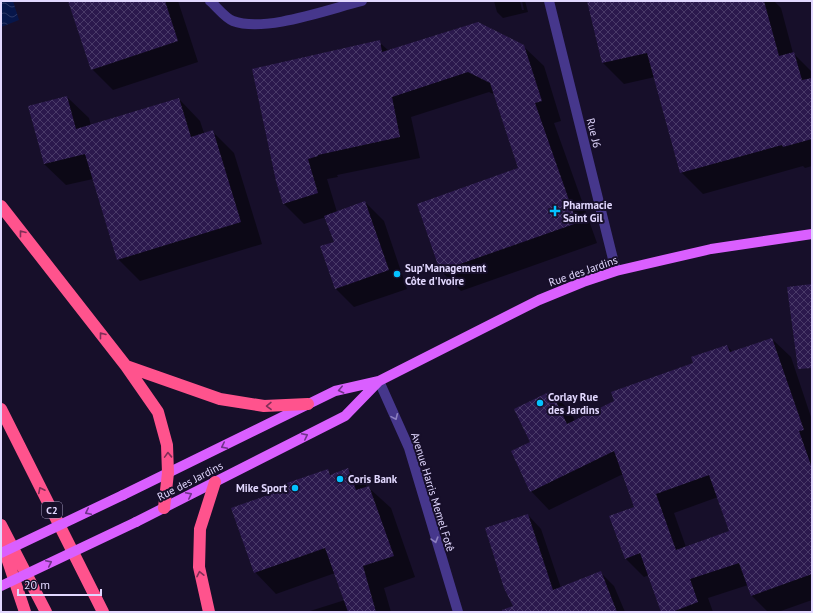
<svg xmlns="http://www.w3.org/2000/svg" width="813" height="613" viewBox="0 0 813 613" font-family="'PT Sans',sans-serif">
<style>
.water{fill:url(#water-waves)}
.shadow{fill:#0007;fill-rule:evenodd}
.building{fill:url(#building-cross-hatch);fill-rule:evenodd}
.lines{fill:none;stroke-linecap:round;stroke-linejoin:round}
.minor{stroke:#46378c;stroke-width:10}
.major{stroke:#da5fff;stroke-width:10}
.highway{stroke:#ff538d;stroke-width:12}
.major-bridge{stroke:#da5fff;stroke-width:10}
.oneway{stroke:#7f2e57}
.oneway2{stroke:#6f338a}
.oneway3{stroke:#8c7fc0}
.poi-dot{fill:#04c2ff;stroke:#170f2a;stroke-width:1.5}
.labels{text-anchor:middle;stroke-width:4;stroke-linejoin:round;paint-order:stroke}
.shield{fill:#170f2a;stroke:#a59cbf;stroke-width:1}
.shield-label{font-size:10px;font-weight:bold;fill:#e2d8ff}
.street-label{font-size:11px;fill:#e2d8ff;stroke:#170f2a}
.poi-label{font-size:11px;font-weight:bold;fill:#e2d8ff;stroke:#170f2a;text-anchor:start}
</style>
<defs>
<pattern id="water-waves" width="16" height="10" patternUnits="userSpaceOnUse"><rect width="16" height="10" fill="#07164b"/><path d="M0 5q4-4 8 0t8 0" fill="none" stroke="#2b3766"/></pattern>
<pattern id="building-cross-hatch" width="8" height="8" patternUnits="userSpaceOnUse"><rect width="8" height="8" fill="#2b194d"/><path d="M0 0l8 8M0 8l8-8" fill="none" stroke="#493a68"/></pattern>
</defs>
<rect width="100%" height="100%" fill="#170f2a"/>
<path class="water" d="M1,1H13L19,20L1,27Z"/>
<path class="shadow" d="M69,1H178L198,62L113,90L92,69Z
M494,1H520L522,10H524L522,1H525L528,12L503,18L497,12Z
M588,1H774L781,8L793,53L812,72V166L805,168L803,166L703,194L681,172L655,77L624,84L603,63Z
M379,42L389,51L523,46L544,66L561,121L554,123L597,243L461,291L441,271L418,205L519,169L495,95L489,92L411,117L420,158L337,175L338,177L327,179L337,212L365,202L384,221L407,289L354,307L335,288V242L326,217L304,224L284,204L277,181Z
M67,97L89,118L91,126L179,99L200,121L204,133L212,131L234,153L262,244L140,281L118,259L93,179L66,185L44,164Z
M772,339L791,357L812,420V600L778,612H768L752,596L748,585L708,598L713,612H662L649,575L644,577L625,558L635,508L623,474L549,510L531,491V442L551,392L570,411L575,421L694,364L727,346L733,352ZM718,497L730,531L686,547L674,513Z
M348,469L391,508L415,577L384,588L391,612H307L345,600L335,573L276,594L255,572L287,489L327,470L332,475Z
M528,515L541,529L561,588L601,573L614,586L625,612H516Z"/>
<path class="building" d="M68,1H165L178,41L91,70Z
M587,1H764L779,56L794,52L802,80L812,78V139L783,147L782,145L680,173L647,53L602,63Z
M478,22L524,45L542,101L535,103L577,223L440,271L417,204L518,168L490,83L468,72L392,97L400,137L318,155V156L308,159L318,193L283,204L276,181L252,69L380,40L382,52Z
M67,96L76,129L179,98L191,137L213,130L241,222L117,260L85,154L44,164L28,106Z
M365,201L389,270L335,289L320,246L334,242L324,216Z
M812,284V368L798,369L787,287Z
M772,338L804,430L799,431L812,468V574L751,596L739,563L690,579L698,602L672,612H661L640,553L625,559L609,516L634,507L614,451L530,492L511,451L530,442L514,409L551,391L567,424L614,401L611,392L693,363L691,357L727,345L730,352ZM709,475L729,531L676,550L656,494Z
M348,468L356,490L369,486L394,556L363,566L376,612H348L325,548L254,573L231,508L285,489L284,484L328,469L330,475Z
M528,514L553,590L601,571L617,612H502V610L513,606L504,588L485,528Z"/>
<g class="lines">
<path class="minor" d="M210,1C217,7 225,18 233,21C265,33 329,9 362,1
M549,1L616,271
M379,381L409,448L458,612"/>
<path class="major" d="M123,495L335,391L379,381L539,300L583,282L616,271L711,249L812,234
M136,522L345,416L379,381"/>
<path class="highway" d="M1,206L126,366L158,412L167,445L168,473L164,508
M126,366L220,399L264,406L308,404
M1,409L103,612
M1,525L46,612
M1,540L25,612
M209,612L199,567L200,529L215,482"/>
<path class="major-bridge" d="M1,553L123,495
M1,586L136,522"/>
</g>
<defs><path id="oneway-chevron" d="M-2-3.5L2.5 0L-2 3.5" fill="none" stroke-width="1.6" stroke-linecap="round" stroke-linejoin="round"/></defs>
<g class="oneway">
<use href="#oneway-chevron" transform="translate(22 233) rotate(-128)"/>
<use href="#oneway-chevron" transform="translate(102 335) rotate(-128)"/>
<use href="#oneway-chevron" transform="translate(269 406) rotate(179)"/>
<use href="#oneway-chevron" transform="translate(168 455) rotate(-92)"/>
<use href="#oneway-chevron" transform="translate(41 490) rotate(-117)"/>
<use href="#oneway-chevron" transform="translate(200 574) rotate(-102)"/>
</g>
<g class="oneway2">
<use href="#oneway-chevron" transform="translate(341 390) rotate(167)"/>
<use href="#oneway-chevron" transform="translate(305 436) rotate(-27)"/>
<use href="#oneway-chevron" transform="translate(224 446) rotate(154)"/>
<use href="#oneway-chevron" transform="translate(189 495) rotate(-27)"/>
<use href="#oneway-chevron" transform="translate(88 512) rotate(154)"/>
<use href="#oneway-chevron" transform="translate(49 563) rotate(-26)"/>
</g>
<g class="oneway3">
<use href="#oneway-chevron" transform="translate(395 417) rotate(66)"/>
<use href="#oneway-chevron" transform="translate(435 540) rotate(74)"/>
</g>
<g class="poi-dot">
<path d="M553 205h4v4h4v4h-4v4h-4v-4h-4v-4h4z"/>
<circle cx="397" cy="274" r="4"/>
<circle cx="540" cy="403" r="4"/>
<circle cx="340" cy="479" r="4"/>
<circle cx="295" cy="488" r="4"/>
</g>
<g class="labels">
<rect class="shield" x="42" y="502" width="20" height="16" rx="3"/>
<g class="shield-label">
<text x="52" y="514">C2</text>
</g>
<g class="street-label">
<text transform="translate(594 133) rotate(76)" y="4">Rue J6</text>
<text transform="translate(583 271) rotate(-19)" y="4">Rue des Jardins</text>
<text transform="translate(190 481) rotate(-27)" y="4">Rue des Jardins</text>
<text transform="translate(433 492) rotate(73)" y="4">Avenue Harris Memel Fotê</text>
</g>
<g class="poi-label">
<text x="563" y="209">Pharmacie<tspan x="563" dy="13">Saint Gil</tspan></text>
<text x="405" y="272">Sup'Management<tspan x="405" dy="13">Côte d'Ivoire</tspan></text>
<text x="548" y="401">Corlay Rue<tspan x="548" dy="13">des Jardins</tspan></text>
<text x="348" y="483">Coris Bank</text>
<text x="287" y="492" text-anchor="end">Mike Sport</text>
</g>
</g>
<rect width="813" height="613" fill="none" stroke="#e2d8ff" stroke-width="4"/>
<path d="M18 589v6h83v-6" fill="none" stroke="#e2d8ff" stroke-width="2"/>
<text x="24" y="589" font-size="12" fill="#e2d8ff" stroke="#170f2a" stroke-width="3" paint-order="stroke">20 m</text>
</svg>
